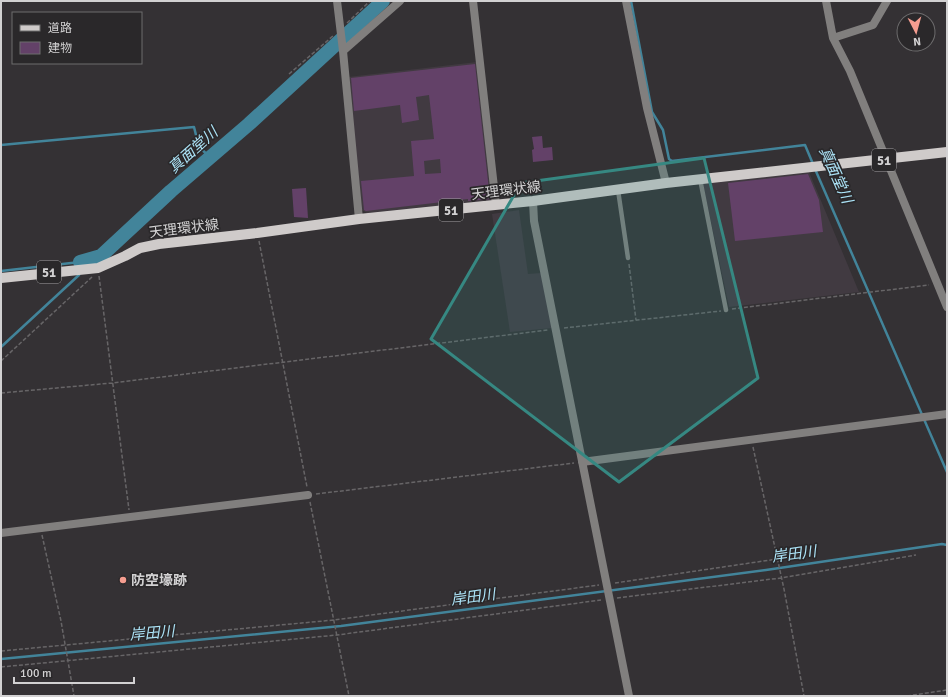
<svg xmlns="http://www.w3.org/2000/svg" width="948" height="697" viewBox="0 0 948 697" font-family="Signika,'Noto Sans JP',sans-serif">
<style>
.built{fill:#413a41}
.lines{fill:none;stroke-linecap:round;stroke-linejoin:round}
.stream{stroke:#42849a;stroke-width:2.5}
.river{stroke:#42849a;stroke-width:14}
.building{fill:#634168;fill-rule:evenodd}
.path{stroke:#676567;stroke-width:1.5;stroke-dasharray:4 2;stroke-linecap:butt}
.lane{stroke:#817f7e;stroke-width:4.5}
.street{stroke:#817f7e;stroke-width:8}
.primary{stroke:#cfcbca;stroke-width:10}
.marked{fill:#368882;fill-opacity:0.2;stroke:#368882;stroke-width:3;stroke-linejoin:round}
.poi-dot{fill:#f59d90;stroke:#2a282a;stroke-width:1.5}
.labels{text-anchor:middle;stroke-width:3.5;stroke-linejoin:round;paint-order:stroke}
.shield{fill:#2a282a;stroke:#a09ea0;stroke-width:1}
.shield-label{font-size:13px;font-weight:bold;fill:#d2d1d2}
.street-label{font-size:14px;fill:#d2d1d2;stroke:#2a282a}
.poi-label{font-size:14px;font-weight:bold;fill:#d2d1d2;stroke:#2a282a;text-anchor:start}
.water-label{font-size:15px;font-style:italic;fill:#ace3f7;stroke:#2a282a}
</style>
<rect width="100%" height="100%" fill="#343134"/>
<path class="built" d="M477,62L493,200L367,213L362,210L348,77Z
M809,172L859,292L729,307L703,184Z
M519,210L528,274L541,273L553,328L510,332L492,214Z"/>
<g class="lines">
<path class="stream" d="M631,1L652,112L663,130L669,159L672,161L805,145L813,164
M1,145L194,127L199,147L211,158
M815,169L947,472
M1,271L80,262
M1,347L79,275
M1,659L341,626L766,570L942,544L947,545"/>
<path class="river" d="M80,262L101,256L171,191L249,124L383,1"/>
</g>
<path class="building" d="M475,64L490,199L468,201V199L366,211L364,210L361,181L414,176L411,141L434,139L429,95L416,97L419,120L402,123L400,105L354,111L351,78ZM440,159L441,173L425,174L424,161Z
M542,136L543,148L552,147L553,160L533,162L532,150L534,149L532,137Z
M808,174L819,200L823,232L735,241L728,183Z
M306,188L308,218L294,217L292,189Z"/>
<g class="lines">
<path class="path" d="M347,23L370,1
M289,74L334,35
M259,241L307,487
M629,264L636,320
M99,276L129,510
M732,309L929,285
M564,328L721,311
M1,361L92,277
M1,393L112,383L548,330
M753,447L784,589L804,696
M316,494L574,463
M310,502L349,696
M42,535L61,621L74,696
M615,583L777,559
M617,598L781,578L916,555
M1,651L334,620L599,585
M1,667L337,635L601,600
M907,696L947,690"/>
<path class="lane" d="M700,179L726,310
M618,190L628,258"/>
<path class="street" d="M337,1L343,51L359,219
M473,1L496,205
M626,1L647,108L666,183
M826,1L833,38L850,71L947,307
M833,38L873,25L887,1
M343,51L400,1
M533,201L534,221L629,696
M582,462L947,414
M1,533L308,495"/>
<path class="primary" d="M1,278L98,268L125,256L140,248L159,244L257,233L359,219L533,201L666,183L947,152"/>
</g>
<path class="marked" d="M704,158L758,378L619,482L431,339L521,183Z"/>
<circle class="poi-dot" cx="123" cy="580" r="4"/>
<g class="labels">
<g class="shield">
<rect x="872" y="149" width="24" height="22" rx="3"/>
<rect x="439" y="199" width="24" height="22" rx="3"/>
<rect x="37" y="261" width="24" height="22" rx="3"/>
</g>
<g class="shield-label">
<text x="884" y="165">51</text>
<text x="451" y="215">51</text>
<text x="49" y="277">51</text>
</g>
<g class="street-label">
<text transform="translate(506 190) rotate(-7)" y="5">天理環状線</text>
<text transform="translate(184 228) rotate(-7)" y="5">天理環状線</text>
</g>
<g class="poi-label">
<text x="131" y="585">防空壕跡</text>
</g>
<g class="water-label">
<text transform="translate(193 150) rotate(-42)" y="5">真面堂川</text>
<text transform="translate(836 175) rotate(66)" y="5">真面堂川</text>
<text transform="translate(794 554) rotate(-8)" y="5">岸田川</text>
<text transform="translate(473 597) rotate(-8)" y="5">岸田川</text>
<text transform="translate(152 633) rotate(-5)" y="5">岸田川</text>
</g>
</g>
<rect width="948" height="697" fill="none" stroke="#d2d1d2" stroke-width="4"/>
<rect x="12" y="12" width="130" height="52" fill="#2a282a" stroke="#6d6c6d"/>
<rect x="20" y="25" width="20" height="6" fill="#cfcbca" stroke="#6d6c6d"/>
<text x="48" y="32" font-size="12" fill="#d2d1d2">道路</text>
<rect x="20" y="42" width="20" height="12" fill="#634168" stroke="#6d6c6d"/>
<text x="48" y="52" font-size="12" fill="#d2d1d2">建物</text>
<g transform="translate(916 32) rotate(174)"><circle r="19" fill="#2a282a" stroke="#6d6c6d"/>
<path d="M0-3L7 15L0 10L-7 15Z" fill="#f59d90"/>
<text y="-6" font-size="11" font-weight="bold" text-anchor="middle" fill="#d2d1d2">N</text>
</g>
<path d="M14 677v6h120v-6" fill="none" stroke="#d2d1d2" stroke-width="2"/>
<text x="20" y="677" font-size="12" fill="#d2d1d2" stroke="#2a282a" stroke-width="3" paint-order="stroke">100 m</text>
</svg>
